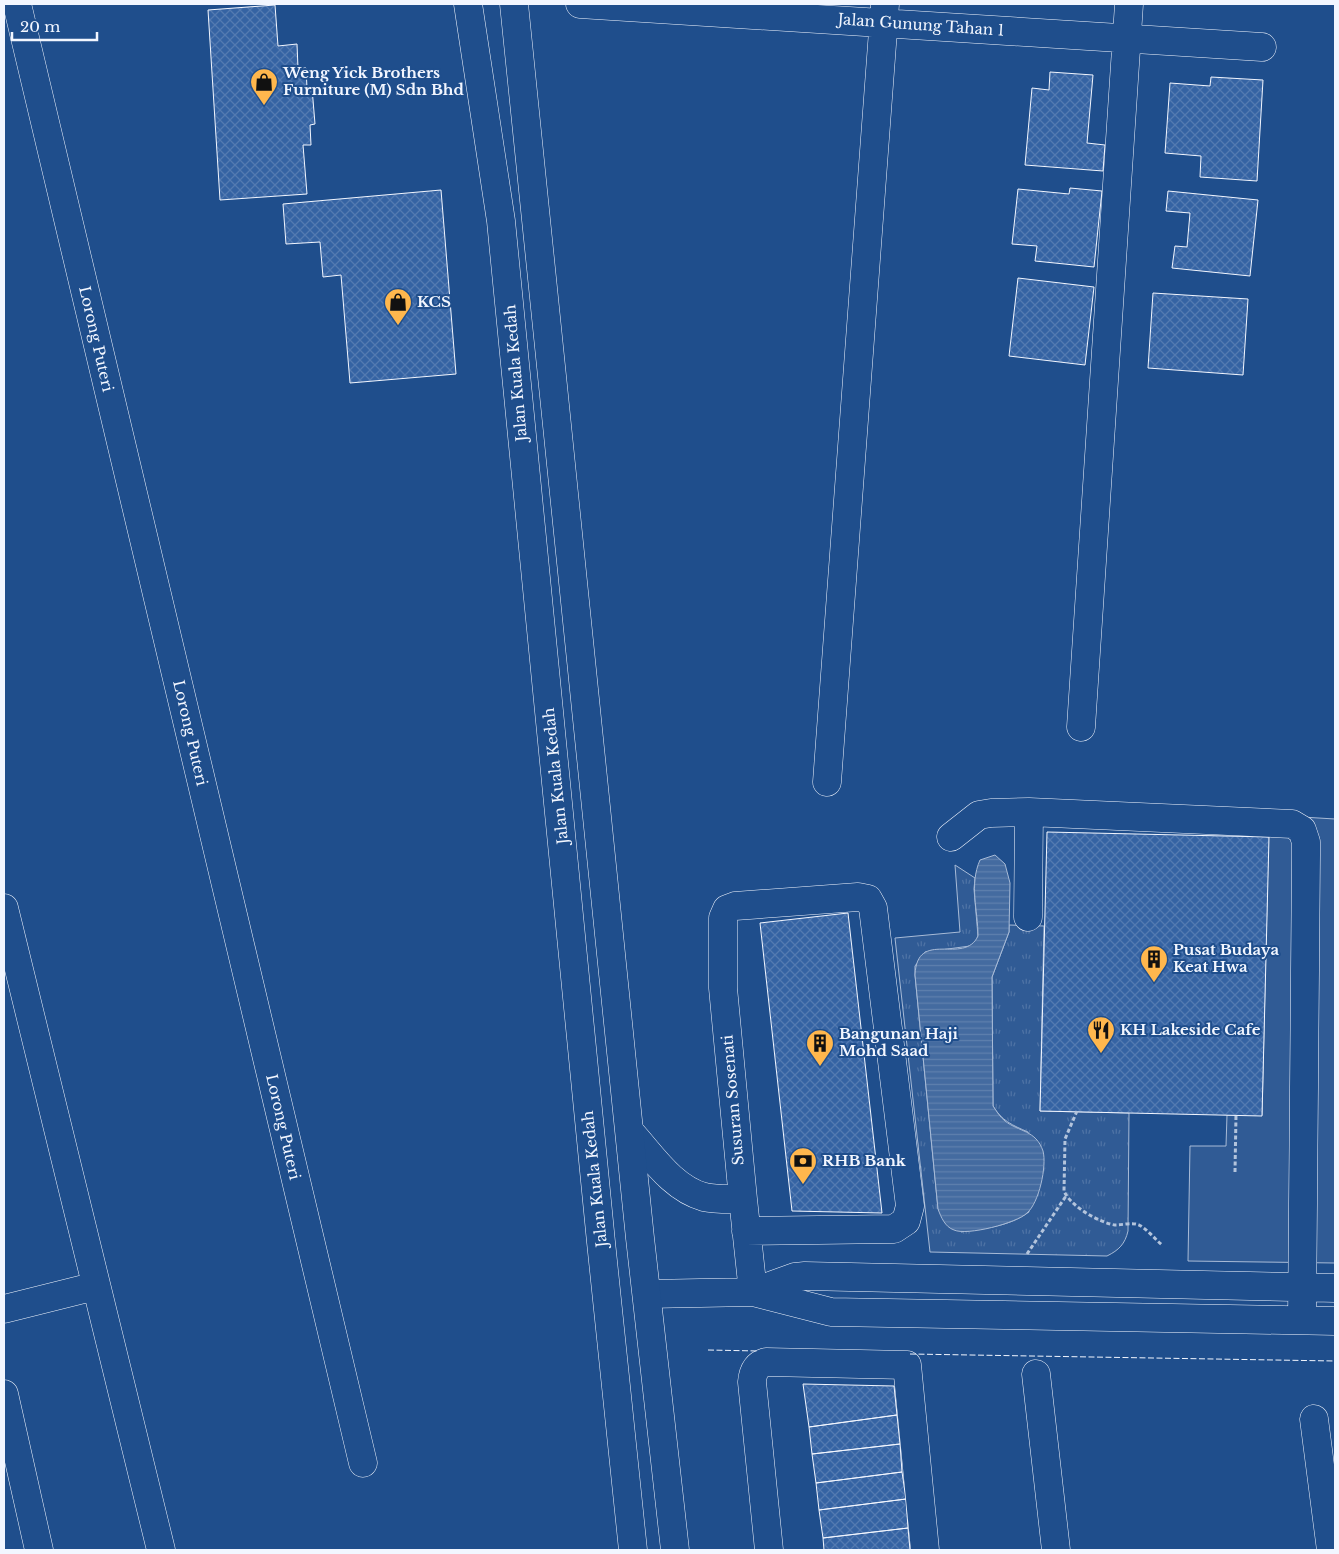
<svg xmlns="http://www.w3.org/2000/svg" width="1339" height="1554" viewBox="0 0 1339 1554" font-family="'Libre Baskerville',serif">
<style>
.grass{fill:url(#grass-tufts);stroke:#a8bbd7}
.built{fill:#305b95;stroke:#a8bbd7}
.water{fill:url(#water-rules);stroke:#a8bbd7}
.building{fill:url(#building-cross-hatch);stroke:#f2f6ff}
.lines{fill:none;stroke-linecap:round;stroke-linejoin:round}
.minor-casing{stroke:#f2f6ff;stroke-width:29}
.major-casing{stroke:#f2f6ff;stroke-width:29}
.path{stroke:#b3c4dc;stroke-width:3;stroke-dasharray:4 2.5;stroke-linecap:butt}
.minor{stroke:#1f4e8c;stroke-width:28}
.major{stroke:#1f4e8c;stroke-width:28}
.fence{stroke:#f2f6ff;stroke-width:1;stroke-dasharray:6 2.5;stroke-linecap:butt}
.labels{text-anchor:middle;stroke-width:4;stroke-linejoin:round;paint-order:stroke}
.street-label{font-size:15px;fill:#f2f6ff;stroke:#1f4e8c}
.poi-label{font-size:15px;font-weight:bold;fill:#f2f6ff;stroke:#1f4e8c;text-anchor:start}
</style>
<defs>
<pattern id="grass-tufts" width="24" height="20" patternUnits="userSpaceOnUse" patternTransform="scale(1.25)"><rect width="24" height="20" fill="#305b95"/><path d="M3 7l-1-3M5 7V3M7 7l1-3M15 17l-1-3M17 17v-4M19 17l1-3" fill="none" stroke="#4e73a5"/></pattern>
<pattern id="water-rules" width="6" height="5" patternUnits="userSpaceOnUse" patternTransform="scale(1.25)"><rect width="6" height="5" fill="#446ba0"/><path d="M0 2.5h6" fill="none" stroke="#5f81ae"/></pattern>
<pattern id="building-cross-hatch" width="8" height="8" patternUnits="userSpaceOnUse" patternTransform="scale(1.25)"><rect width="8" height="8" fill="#3563a3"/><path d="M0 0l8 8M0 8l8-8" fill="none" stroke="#537ab1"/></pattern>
</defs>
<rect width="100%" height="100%" fill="#1f4e8c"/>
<path class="grass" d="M955,865L975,878L974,889L978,936L975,943L970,946L925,952L915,966V975L938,1209L961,1232C985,1228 1008,1227 1029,1212L1028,1132C1012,1125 1002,1121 993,1106L992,977L1009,932V925L1044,926L1040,1111L1129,1113L1128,1231C1125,1244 1119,1250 1107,1256L930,1252L895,938L960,932Z"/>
<path class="built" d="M1269,815L1335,819V1263L1188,1261L1190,1146H1226L1227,1115H1262Z"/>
<path class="water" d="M995,855L1005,864L1010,883L1009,932L992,977L993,1106C997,1112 1000,1117 1005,1121C1019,1132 1036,1130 1043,1151C1047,1166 1039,1203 1027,1213C1017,1223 967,1236 954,1230C945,1227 941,1217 938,1209L915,975C917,928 964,966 978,936C978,910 969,885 980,860Z"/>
<path class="building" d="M275,5L278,46L297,44L298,68H306L307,88H312L315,124L310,125L311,145H303L307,194L220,200L208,10Z
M1050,72L1093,75L1087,143L1105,145L1103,171L1025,165L1032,88L1049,90Z
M1211,77L1263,80L1257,181L1200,177L1201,156L1165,153L1170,83L1210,86Z
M1070,188L1102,191L1094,267L1035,261L1037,246L1012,244L1018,189L1069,194Z
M441,190L456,374L350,383L341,275L323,277L320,242L286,244L283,204Z
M1168,191L1258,200L1250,276L1172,268L1175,246L1187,247L1190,213L1166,211Z
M1018,278L1094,287L1085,365L1009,356Z
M1153,293L1248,299L1243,375L1148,368Z
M1047,832L1269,837L1262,1116L1040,1111Z
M848,913L882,1213L792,1211L760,923Z
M803,1384L894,1386L897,1415L809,1427Z
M897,1415L900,1444L812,1454L809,1427Z
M900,1444L902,1472L816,1483L812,1454Z
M902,1472L906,1499L819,1510L816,1483Z
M906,1499L908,1528L823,1538L819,1510Z
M908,1528L910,1550H824L823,1538Z"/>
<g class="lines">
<g class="minor-casing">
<path id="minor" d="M17,4L363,1463
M580,4L1262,47
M1081,727L1129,4
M827,782L885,4
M951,837L979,815L991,813L1029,812L1292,824L1302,830L1306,842V855L1302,1320
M4,908L161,1550
M1028,917L1029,812
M631,1133C652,1156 672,1188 704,1197C717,1200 730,1199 743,1199
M746,1231L894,1229L906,1221L910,1206L873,908L868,899L858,897L735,906L727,909L723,918V988L743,1199L753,1292
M753,1292L795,1277L805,1276L1335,1288
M647,1294L753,1292L831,1312L1335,1321
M4,1309L96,1286
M1036,1374L1056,1550
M4,1394L39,1550
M1314,1419L1331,1550
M769,1550L752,1382C753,1371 756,1365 766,1362L907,1365L925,1550"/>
</g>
<g class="major-casing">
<path id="major" d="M468,4L501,221L601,1242L633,1550
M514,4L640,1238L675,1550"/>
</g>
<path class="path" d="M1077,1111L1065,1139L1064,1191C1070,1206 1100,1223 1115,1225C1123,1225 1132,1222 1139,1225C1147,1229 1155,1239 1162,1245
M1235,1172L1236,1115
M1027,1254L1066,1196"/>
<use href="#minor" class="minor"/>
<use href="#major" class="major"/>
<path class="fence" d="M708,1350L758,1351
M910,1354L1335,1361"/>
</g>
<defs>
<g id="shop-pin" transform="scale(1.4375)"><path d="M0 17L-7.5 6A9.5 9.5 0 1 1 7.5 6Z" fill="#ffb74d" stroke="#1f4e8c"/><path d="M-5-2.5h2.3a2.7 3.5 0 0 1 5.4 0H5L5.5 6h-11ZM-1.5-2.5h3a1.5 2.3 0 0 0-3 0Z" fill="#111"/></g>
<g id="building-pin" transform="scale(1.4375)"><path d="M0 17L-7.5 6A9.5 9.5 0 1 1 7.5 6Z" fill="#ffb74d" stroke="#1f4e8c"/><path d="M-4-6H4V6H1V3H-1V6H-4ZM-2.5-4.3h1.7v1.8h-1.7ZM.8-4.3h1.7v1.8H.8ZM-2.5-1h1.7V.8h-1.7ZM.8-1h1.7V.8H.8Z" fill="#111"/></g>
<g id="restaurant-pin" transform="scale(1.4375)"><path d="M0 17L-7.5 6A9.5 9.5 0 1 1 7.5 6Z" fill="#ffb74d" stroke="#1f4e8c"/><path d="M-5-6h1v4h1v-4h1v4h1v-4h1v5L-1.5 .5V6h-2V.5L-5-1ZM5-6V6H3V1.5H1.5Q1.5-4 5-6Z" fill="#111"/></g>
<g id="bank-pin" transform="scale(1.4375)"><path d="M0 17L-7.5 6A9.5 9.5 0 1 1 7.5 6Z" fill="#ffb74d" stroke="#1f4e8c"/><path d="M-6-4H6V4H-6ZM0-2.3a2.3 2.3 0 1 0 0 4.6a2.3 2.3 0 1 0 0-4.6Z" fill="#111"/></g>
</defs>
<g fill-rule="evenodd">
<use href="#shop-pin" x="264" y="82"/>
<use href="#shop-pin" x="398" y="302"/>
<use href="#building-pin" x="1154" y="959"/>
<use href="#restaurant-pin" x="1101" y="1030"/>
<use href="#building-pin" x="820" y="1043"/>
<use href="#bank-pin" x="803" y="1161"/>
</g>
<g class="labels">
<g class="street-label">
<text transform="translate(921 25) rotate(4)" y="5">Jalan Gunung Tahan 1</text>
<text transform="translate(96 339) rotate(77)" y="5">Lorong Puteri</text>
<text transform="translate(516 373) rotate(-95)" y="5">Jalan Kuala Kedah</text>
<text transform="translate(190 733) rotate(77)" y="5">Lorong Puteri</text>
<text transform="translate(556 776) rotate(-96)" y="5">Jalan Kuala Kedah</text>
<text transform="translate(733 1100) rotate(-95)" y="5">Susuran Sosenati</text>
<text transform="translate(283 1127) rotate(77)" y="5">Lorong Puteri</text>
<text transform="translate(595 1179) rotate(-96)" y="5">Jalan Kuala Kedah</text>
</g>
<g class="poi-label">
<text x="283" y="78">Weng Yick Brothers<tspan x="283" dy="17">Furniture (M) Sdn Bhd</tspan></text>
<text x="417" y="307">KCS</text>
<text x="1173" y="955">Pusat Budaya<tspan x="1173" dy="17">Keat Hwa</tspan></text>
<text x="1120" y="1035">KH Lakeside Cafe</text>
<text x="839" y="1039">Bangunan Haji<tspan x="839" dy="17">Mohd Saad</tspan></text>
<text x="822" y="1166">RHB Bank</text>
</g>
</g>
<rect width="1339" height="1554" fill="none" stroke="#f2f6ff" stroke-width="10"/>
<path d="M12 32v8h85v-8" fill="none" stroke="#f2f6ff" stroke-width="2.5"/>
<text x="20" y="32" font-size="15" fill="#f2f6ff" stroke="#1f4e8c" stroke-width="4" paint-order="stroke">20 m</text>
</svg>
